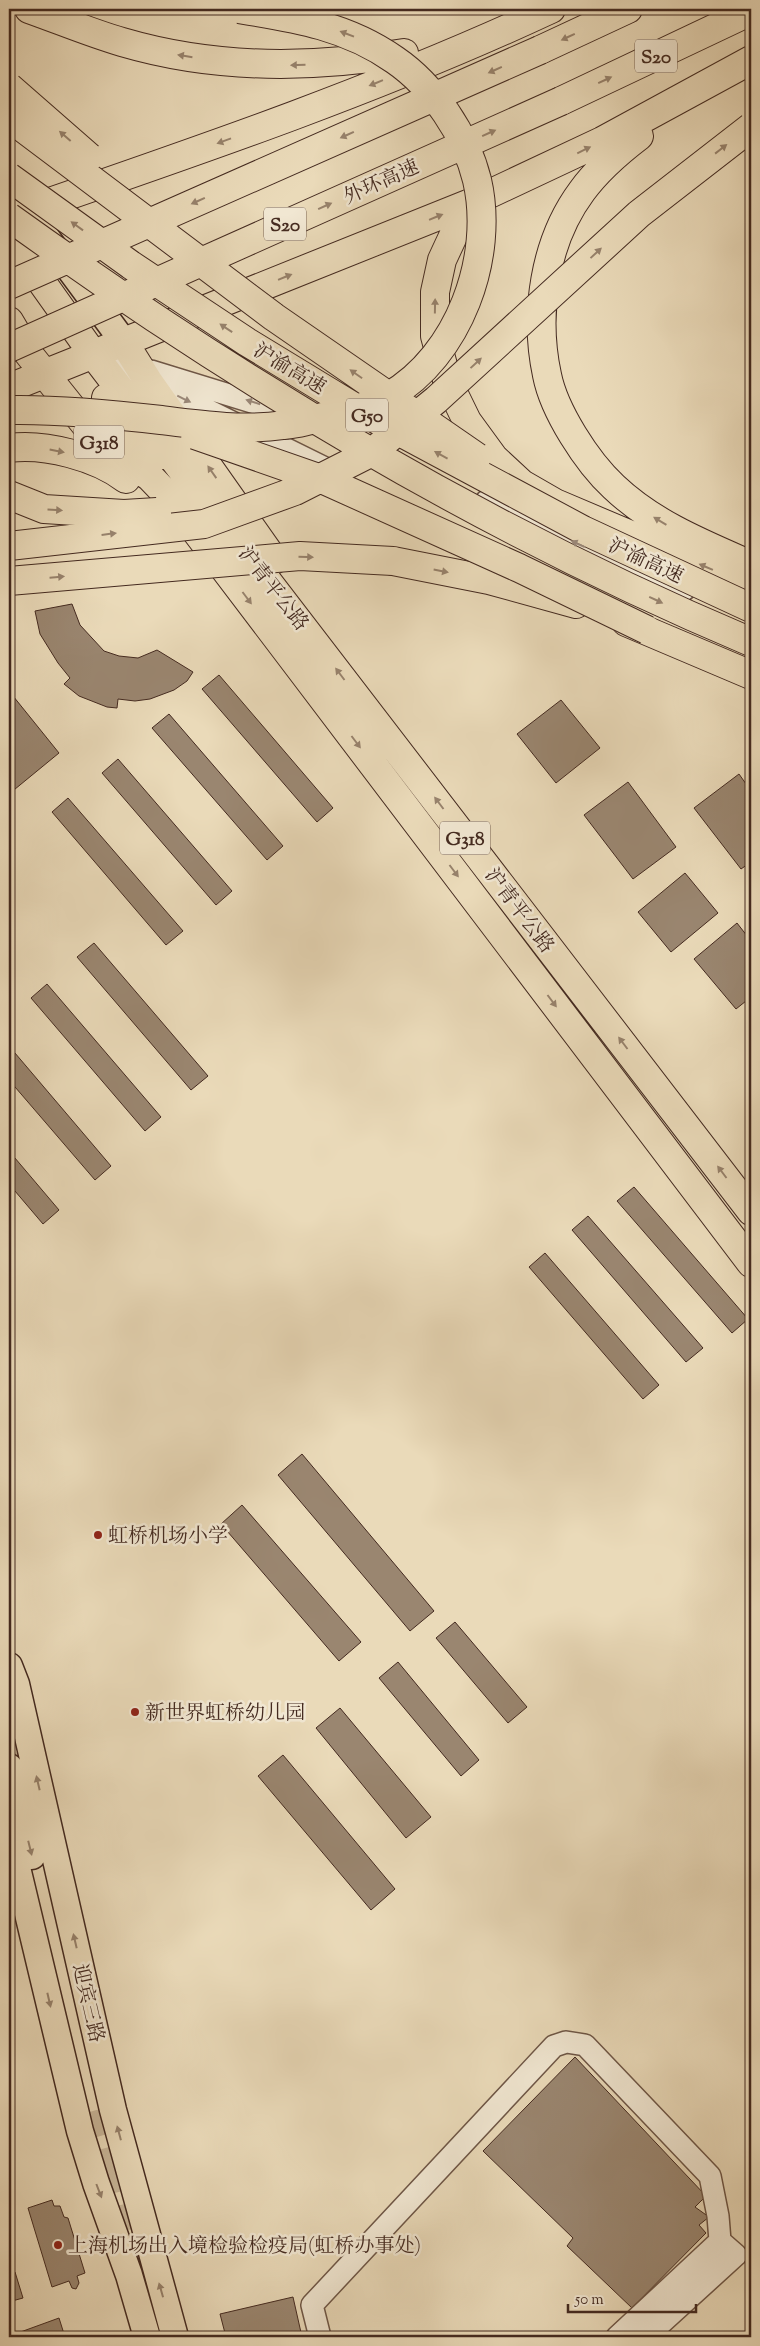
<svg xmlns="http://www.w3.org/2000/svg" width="760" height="2346" viewBox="0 0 760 2346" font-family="'Sorts Mill Goudy','Noto Serif SC',serif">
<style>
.building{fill:#9a8670;stroke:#442a20}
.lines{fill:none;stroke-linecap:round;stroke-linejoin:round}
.major-tunnel{stroke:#c9b79a;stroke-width:26;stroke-dasharray:26 13;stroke-linecap:butt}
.minor-casing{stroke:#6e5646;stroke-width:24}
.major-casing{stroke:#442a20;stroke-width:29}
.highway-casing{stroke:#442a20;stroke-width:30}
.minor{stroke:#f1e7d2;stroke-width:21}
.major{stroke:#eadab9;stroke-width:26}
.highway{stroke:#eadab9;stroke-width:28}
.highway-bridge-casing{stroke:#442a20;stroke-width:30;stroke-linecap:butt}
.highway-bridge{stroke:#eadab9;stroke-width:28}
.oneway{fill:#97826c}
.oneway2{fill:#9a8879}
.poi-dot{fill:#8f2418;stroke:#f1e7d2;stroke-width:2}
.labels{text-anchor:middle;stroke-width:5;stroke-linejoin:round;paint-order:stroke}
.shield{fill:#f1e7d2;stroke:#786355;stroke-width:1}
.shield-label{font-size:19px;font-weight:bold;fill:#442a20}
.street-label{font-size:20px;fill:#442a20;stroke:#f1e7d2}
.poi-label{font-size:20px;fill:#442a20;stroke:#f1e7d2;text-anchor:start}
</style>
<rect width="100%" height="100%" fill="#eadab9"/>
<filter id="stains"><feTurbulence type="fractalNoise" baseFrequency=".004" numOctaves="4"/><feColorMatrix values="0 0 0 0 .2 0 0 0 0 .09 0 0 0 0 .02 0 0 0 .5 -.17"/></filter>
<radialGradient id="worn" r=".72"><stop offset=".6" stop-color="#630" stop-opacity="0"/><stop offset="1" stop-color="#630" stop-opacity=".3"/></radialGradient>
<path class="building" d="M72,604L80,625L104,651L119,656L138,658L157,650L193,672L187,681L174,690L150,699L135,701L118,699L117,708L107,707L79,696L64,684L70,678L58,663L40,634L35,611Z
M219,675L333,808L317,822L202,689Z
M9,691L59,753L9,794Z
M561,700L600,748L556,783L517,734Z
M169,714L283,846L267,860L152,728Z
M118,759L232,891L216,905L102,773Z
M739,774L751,791V862L741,869L694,808Z
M628,782L676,847L633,879L584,815Z
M68,798L183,931L166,945L52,812Z
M685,873L718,913L671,952L638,912Z
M737,923L751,941V997L736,1009L694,959Z
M94,943L208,1076L191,1090L77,957Z
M47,984L161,1117L145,1131L31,998Z
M9,1046L111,1166L95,1180L9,1080Z
M9,1151L59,1210L43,1224L9,1184Z
M634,1187L748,1319L732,1333L617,1201Z
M588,1216L703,1348L686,1362L572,1230Z
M545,1253L659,1385L643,1399L529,1267Z
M302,1454L434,1611L410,1631L278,1475Z
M242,1505L361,1642L339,1661L221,1524Z
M455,1622L527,1707L508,1723L436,1638Z
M398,1662L479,1760L461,1776L379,1678Z
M340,1708L431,1817L406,1838L316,1728Z
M283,1755L395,1889L371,1910L258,1776Z
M575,2057L706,2196L695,2207L709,2217L699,2225L706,2233L632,2308L567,2246L573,2238L483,2151Z
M52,2200L54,2206H60L64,2217L68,2218L85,2273L77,2276L79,2283L76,2289L72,2288L69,2281L52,2287L28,2208Z
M15,2272L23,2298L12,2301L9,2293V2274Z
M293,2297L302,2337H226L220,2314Z
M59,2318L65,2337H16L15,2334Z"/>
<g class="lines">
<path class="major-tunnel" d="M9,1714L20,1756
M93,2111L115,2185
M116,2166L147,2291L161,2337"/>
<g class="minor-casing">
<path id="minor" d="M96,355L333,472
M151,371L294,415
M486,501L634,570L684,590
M320,2337L312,2305L554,2046L566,2042L585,2045L710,2176L718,2216L720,2241L736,2255L646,2337
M617,2337L720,2241"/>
</g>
<g class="major-casing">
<path id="major" d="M9,196L26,210L123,341
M9,1666L16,1684L113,2110L175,2337
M9,1767L32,1856
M9,1834L80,2131L96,2183L129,2275L147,2337"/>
</g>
<g class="highway-casing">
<path id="highway" d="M29,9C60,20 91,33 122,42C214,69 310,69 404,53
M540,50L628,9
M561,101L751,11
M639,136C618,152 598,169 582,191C544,242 534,314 547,375C554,411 587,462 614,487C653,524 703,544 751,565
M468,204L442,260L435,292V336L447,380L467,421L494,458L522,484L555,503L751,586
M9,216C192,153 375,91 551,9
M9,236L93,354L751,1211
M9,321L28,353L100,443L150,477L173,501L751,1263
M123,341L148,381L274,560
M9,388L468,204L602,141L751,60
M106,398L130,434L163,455
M9,448C45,443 97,457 126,479
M393,561L489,580L576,604
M626,622L751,675"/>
</g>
<use href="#minor" class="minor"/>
<use href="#major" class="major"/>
<use href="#highway" class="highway"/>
<g class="highway-bridge-casing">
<path id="highway-bridge" d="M9,87L89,157
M15,122L274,317L477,457
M9,177L131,265L247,342L357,409L583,530L751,608
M9,217C241,384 487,531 751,642
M9,285L540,50
M9,348L561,101
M9,410C60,409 110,414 161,420C201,425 243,431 284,425C299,424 315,419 330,415C349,411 372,406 389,396C459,356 495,257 477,180C466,135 433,86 395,60C347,26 295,18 239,9
M195,435L324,480L519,568L647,630
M9,495L44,509L124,514L157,512
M9,546L204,524L295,491L372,452L436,400L639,214L751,127
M9,581L300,556L393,561"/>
</g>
<use href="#highway-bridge" class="highway-bridge"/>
</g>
<defs><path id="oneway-solid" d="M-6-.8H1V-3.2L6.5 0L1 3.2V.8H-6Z" transform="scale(1.25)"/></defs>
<g class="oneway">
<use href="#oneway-solid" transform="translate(347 34) rotate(-159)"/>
<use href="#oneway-solid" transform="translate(568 37) rotate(155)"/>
<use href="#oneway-solid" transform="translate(185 56) rotate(-171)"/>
<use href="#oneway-solid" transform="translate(298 65) rotate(179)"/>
<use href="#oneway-solid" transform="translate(495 70) rotate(156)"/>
<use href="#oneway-solid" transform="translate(605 80) rotate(-25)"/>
<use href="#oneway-solid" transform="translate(376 83) rotate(158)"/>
<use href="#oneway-solid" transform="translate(489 133) rotate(-24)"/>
<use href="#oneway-solid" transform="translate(347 135) rotate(156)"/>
<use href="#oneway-solid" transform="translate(65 136) rotate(-139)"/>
<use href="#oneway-solid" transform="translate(224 141) rotate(160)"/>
<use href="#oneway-solid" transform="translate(721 149) rotate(-38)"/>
<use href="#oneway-solid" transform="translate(584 150) rotate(-26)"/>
<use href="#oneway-solid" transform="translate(198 201) rotate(156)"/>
<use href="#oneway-solid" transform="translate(325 206) rotate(-24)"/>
<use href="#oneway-solid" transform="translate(436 217) rotate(-22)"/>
<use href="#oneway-solid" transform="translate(77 226) rotate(-144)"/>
<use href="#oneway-solid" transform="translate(596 253) rotate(-43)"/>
<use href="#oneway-solid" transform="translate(285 277) rotate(-22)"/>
<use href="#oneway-solid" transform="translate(435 306) rotate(-89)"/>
<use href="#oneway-solid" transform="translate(226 328) rotate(-146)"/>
<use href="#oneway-solid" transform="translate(476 363) rotate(-43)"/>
<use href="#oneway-solid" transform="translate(356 374) rotate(-145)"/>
<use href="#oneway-solid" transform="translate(57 451) rotate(11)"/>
<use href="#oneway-solid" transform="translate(441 455) rotate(-151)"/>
<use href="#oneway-solid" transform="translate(212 472) rotate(-125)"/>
<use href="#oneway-solid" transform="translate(55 510) rotate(3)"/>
<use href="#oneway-solid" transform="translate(660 521) rotate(-149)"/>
<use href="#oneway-solid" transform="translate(109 534) rotate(-7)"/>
<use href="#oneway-solid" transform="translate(306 557) rotate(2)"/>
<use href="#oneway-solid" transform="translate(706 567) rotate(-157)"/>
<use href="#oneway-solid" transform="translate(441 571) rotate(11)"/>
<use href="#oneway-solid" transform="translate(57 577) rotate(-5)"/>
<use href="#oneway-solid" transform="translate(247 598) rotate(53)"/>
<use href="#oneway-solid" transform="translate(656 600) rotate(25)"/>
<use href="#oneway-solid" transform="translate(340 674) rotate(-127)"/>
<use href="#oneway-solid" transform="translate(356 742) rotate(53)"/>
<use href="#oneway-solid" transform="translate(439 803) rotate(-127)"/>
<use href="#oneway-solid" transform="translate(454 871) rotate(53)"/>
<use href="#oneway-solid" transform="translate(552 1001) rotate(53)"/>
<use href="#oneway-solid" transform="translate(623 1043) rotate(-127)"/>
<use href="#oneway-solid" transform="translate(722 1172) rotate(-127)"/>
<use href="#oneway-solid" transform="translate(38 1783) rotate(-103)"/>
<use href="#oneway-solid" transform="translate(30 1848) rotate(76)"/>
<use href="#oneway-solid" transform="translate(75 1941) rotate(-103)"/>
<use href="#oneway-solid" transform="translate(49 2000) rotate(77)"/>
<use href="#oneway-solid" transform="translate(119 2133) rotate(-105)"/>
<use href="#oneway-solid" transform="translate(99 2191) rotate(69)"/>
<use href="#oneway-solid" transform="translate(161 2290) rotate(-106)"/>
</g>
<g class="oneway2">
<use href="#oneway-solid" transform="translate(184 399) rotate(26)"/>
<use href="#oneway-solid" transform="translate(253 402) rotate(-163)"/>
<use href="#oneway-solid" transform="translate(578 544) rotate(-155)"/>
</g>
<g class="poi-dot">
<circle cx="98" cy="1535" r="5"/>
<circle cx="135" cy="1712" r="5"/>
<circle cx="58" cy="2245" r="5"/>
</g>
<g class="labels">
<g class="shield">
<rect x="635" y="39.5" width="42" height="33" rx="4"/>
<rect x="264" y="207.5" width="42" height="33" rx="4"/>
<rect x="346" y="398.5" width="42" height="33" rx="4"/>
<rect x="74" y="425.5" width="50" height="33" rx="4"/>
<rect x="440" y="821.5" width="50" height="33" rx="4"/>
</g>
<g class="shield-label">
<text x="656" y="63">S20</text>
<text x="285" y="231">S20</text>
<text x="367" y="422">G50</text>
<text x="99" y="449">G318</text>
<text x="465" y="845">G318</text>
</g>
<g class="street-label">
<text transform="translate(381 181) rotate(-24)" y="7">外环高速</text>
<text transform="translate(290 368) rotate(31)" y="7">沪渝高速</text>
<text transform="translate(646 560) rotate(25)" y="7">沪渝高速</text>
<text transform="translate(274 588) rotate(52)" y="7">沪青平公路</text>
<text transform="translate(520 910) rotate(53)" y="7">沪青平公路</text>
<text transform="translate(89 2003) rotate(77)" y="7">迎宾三路</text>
</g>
<g class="poi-label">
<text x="108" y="1542">虹桥机场小学</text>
<text x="145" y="1719">新世界虹桥幼儿园</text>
<text x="68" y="2252">上海机场出入境检验检疫局(虹桥办事处)</text>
</g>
</g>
<rect width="760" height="2346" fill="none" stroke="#eadab9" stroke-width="30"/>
<rect x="10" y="10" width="740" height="2326" fill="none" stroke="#442a20" stroke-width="2.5"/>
<rect x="15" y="15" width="730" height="2316" fill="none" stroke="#442a20"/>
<path d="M568 2304v8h128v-8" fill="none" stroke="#442a20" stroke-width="2.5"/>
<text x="575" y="2304" font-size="15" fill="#442a20" stroke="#f1e7d2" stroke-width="4" paint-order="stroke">50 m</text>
<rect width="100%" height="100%" filter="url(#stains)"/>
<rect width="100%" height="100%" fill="url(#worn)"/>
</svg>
